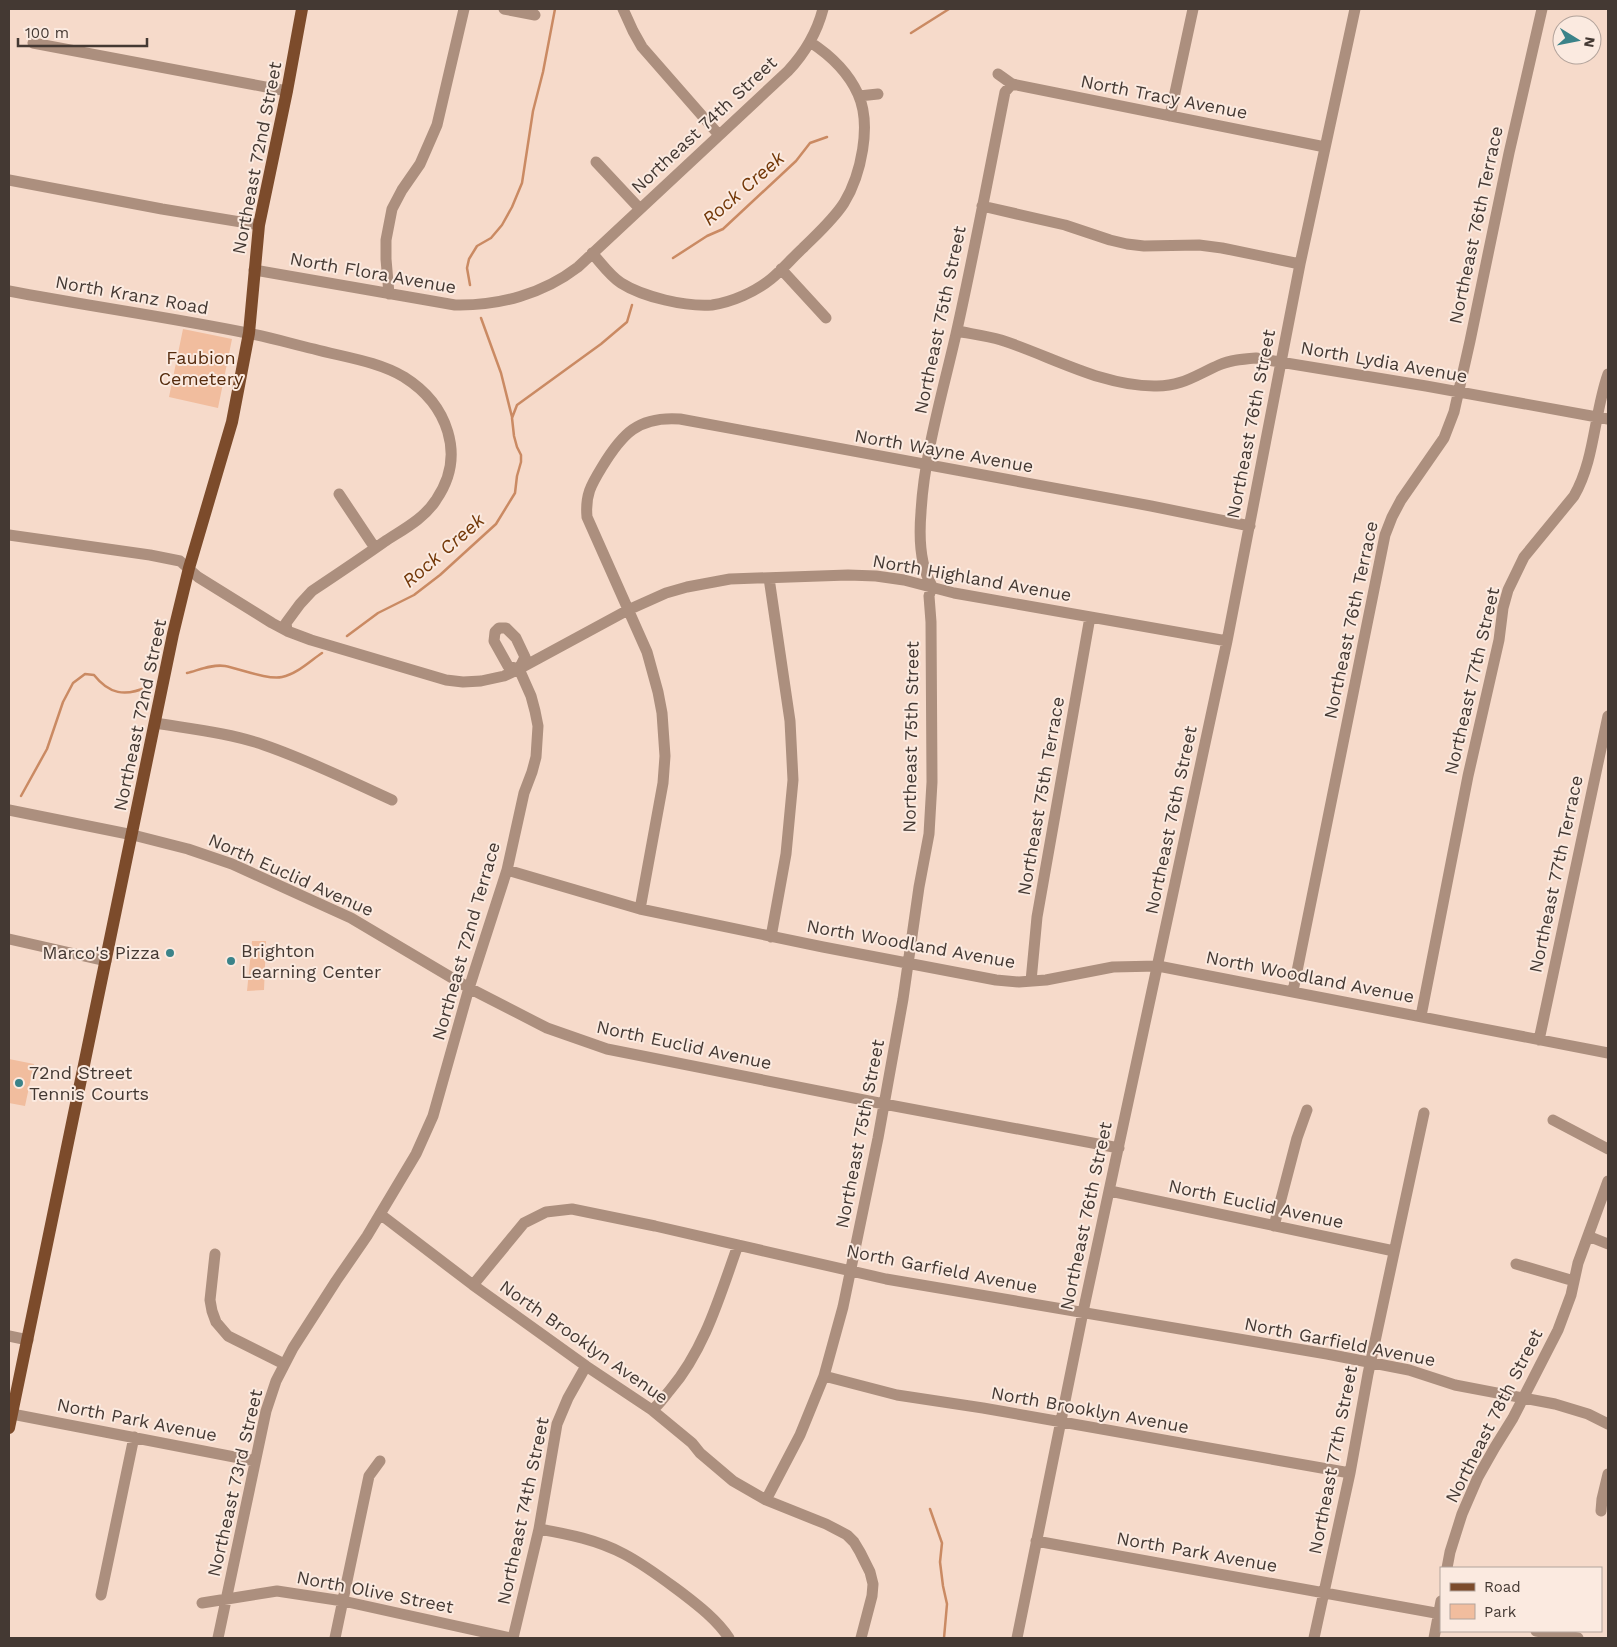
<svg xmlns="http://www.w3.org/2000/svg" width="1617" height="1647" viewBox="0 0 1617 1647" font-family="'Work Sans',sans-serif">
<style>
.green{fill:#f1bd9e}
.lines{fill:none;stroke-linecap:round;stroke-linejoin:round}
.stream{stroke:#ca8a63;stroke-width:2.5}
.minor{stroke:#ac8f7e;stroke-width:11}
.major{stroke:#7c4b2b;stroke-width:12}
.poi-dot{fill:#3b8389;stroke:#fbeae0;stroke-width:2}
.labels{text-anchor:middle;stroke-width:4;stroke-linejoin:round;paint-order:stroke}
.street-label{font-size:18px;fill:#443933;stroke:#fbeae0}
.park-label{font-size:18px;fill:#552b0d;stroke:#fbeae0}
.poi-label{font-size:18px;fill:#443933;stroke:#fbeae0;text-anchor:start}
.water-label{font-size:19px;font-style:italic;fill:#733808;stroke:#fbeae0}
</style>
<rect width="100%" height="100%" fill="#f6daca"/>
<path class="green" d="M183,329L232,339L218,408L169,397Z
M252,941H266L264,990L247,991Z
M9,1059L34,1064L25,1106L9,1103Z"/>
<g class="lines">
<path class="stream" d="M911,33L949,9
M673,258L707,236L723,229L796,161L810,143L827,137
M470,285L467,268L469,259L477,246L491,238L502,225L512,207L522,183L533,111L543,72L555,9
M481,318L501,373L512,417
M347,636L378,613L414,595L440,575L496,524L515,493L517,476L521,462V455L517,447L514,436L512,418L517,405L601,344L627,322L632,305
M187,673C199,670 212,664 225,666C240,669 268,680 282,677C297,674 310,661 322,653
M21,796L47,749L63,702L73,683L85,674L94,675C109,694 125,697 147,687
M930,1509L942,1543L940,1562L943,1586L947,1604L944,1638"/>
<path class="minor" d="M504,9L535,15
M623,9L633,31L642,47L719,135
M33,43L287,91
M998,74L1012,84L1325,147
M859,96L878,94
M1170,116L1193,9
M596,162L640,209
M9,180L162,209L259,225
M982,206L1065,225L1110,240L1127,244L1144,246L1199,245L1222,248L1300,264
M592,253C601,263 610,276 621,283C643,297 686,307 712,305C732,302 755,292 771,279C782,270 792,258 803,248C817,234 833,220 844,203C861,175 872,125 858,94C848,72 830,55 810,42
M781,269L826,318
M254,270L455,305C499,306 543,294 578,267L788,71C804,54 817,32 823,9
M9,291C88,306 168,317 247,333C270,337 292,344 314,349C343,357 377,361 404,377C447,404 467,455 436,500C424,519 402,530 384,542C360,559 336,575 312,591L300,604L286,623L287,631
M389,294L386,259V240L392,209L402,190L420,164L437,125L464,9
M957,331C972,334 987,336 1001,340C1051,356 1101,386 1154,386C1181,387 1196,375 1219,365C1230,360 1243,359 1256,358L1426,386L1608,419
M339,494L375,548
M9,535L150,555L180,561L198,577L272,623L287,631L311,640L446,680L463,682L481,681L504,676L519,669L628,610L666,593L687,587L730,579L848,575L876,576L904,580L954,593L1227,641
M769,578L790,721L793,780L786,854L771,937
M499,628H506L516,638L525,657L519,669L508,666L494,641L495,632Z
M155,723C191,729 230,733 264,745C308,760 350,781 392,800
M9,810L133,835L188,849L232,864L351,918L469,988L547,1028L607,1049L884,1104L1119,1148
M507,870L640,909L823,947L996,980L1019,982L1046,980L1113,967L1158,966L1608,1053
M640,909L663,783L665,756L662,713L658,692L647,652L587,517C585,495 591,485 602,467C622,434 638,416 680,419L1151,506L1250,526
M9,939L106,961
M1031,981L1037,917L1090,617
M1293,991L1385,535L1392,517L1401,500L1444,438L1454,412L1470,341L1509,153L1542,9
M1421,1016L1468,776L1499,640L1503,608L1508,590L1524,557L1574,496C1595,460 1594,413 1608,374
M1539,1040L1608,716
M1553,1120L1608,1149
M1110,1191L1394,1251
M380,1214L473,1285L586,1366L652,1410L692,1443L700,1453L733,1481L766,1500L826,1524L847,1535L854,1542L860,1552L870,1572L873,1584L872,1596L861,1638
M1274,1226L1297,1138L1307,1110
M1588,1236L1608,1244
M215,1254L210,1300L212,1311L216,1322L228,1336L284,1364
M1516,1264L1574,1281
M473,1285L524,1223L546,1212L572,1209L655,1226L886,1279L1327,1354L1409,1370L1455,1385L1555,1404L1588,1414L1608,1424
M9,1336L28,1340
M824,1376L897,1395L983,1408L1350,1473
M652,1410C659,1405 664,1397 670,1390C705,1349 720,1295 738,1245
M12,1414L255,1461
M766,1500L800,1435L824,1376L843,1307L878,1138L903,999L919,887L929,834L932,782L931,622L929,596L932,586C920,566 919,536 921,512C924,455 943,391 956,334C974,254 989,173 1005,92L1012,84
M1601,1511L1602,1499L1608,1474
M539,1529C568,1534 598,1540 624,1554C645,1565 663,1579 682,1593C699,1606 717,1620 729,1638
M1036,1541L1441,1614
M1447,1568L1450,1552L1462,1514L1478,1477L1495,1447L1513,1418L1558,1330L1571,1295L1578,1263L1608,1181
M101,1595L134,1437
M202,1603L277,1591L343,1601L510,1638
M1536,1631L1578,1638
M218,1638L266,1411L276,1381L293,1348L336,1281L367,1236L416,1154L433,1116L469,988L507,870L524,793L532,772L536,757L538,726L535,711L531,696L519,669
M335,1638L369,1476L380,1461
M513,1638L539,1529L557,1424L568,1398L586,1366
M1017,1638L1083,1312L1227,641L1300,264L1355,9
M1314,1638L1350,1473L1368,1374L1424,1113
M1434,1638L1441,1601"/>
<path class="major" d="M9,1428L173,634L189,568L232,422L249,333L259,225L287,91L302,9"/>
</g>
<g class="poi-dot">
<circle cx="170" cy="953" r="5"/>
<circle cx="231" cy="961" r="5"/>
<circle cx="19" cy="1083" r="5"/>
</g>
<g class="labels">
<g class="street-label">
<text transform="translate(1164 97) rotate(11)" y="6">North Tracy Avenue</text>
<text transform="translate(704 125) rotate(-43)" y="6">Northeast 74th Street</text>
<text transform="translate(257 158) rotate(-79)" y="6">Northeast 72nd Street</text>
<text transform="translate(1476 225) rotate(-78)" y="6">Northeast 76th Terrace</text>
<text transform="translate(373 273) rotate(10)" y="6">North Flora Avenue</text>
<text transform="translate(132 295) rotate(10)" y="6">North Kranz Road</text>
<text transform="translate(940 320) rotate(-78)" y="6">Northeast 75th Street</text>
<text transform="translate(1384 362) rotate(10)" y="6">North Lydia Avenue</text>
<text transform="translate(1251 424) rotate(-79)" y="6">Northeast 76th Street</text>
<text transform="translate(944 451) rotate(10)" y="6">North Wayne Avenue</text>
<text transform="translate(972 578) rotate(10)" y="6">North Highland Avenue</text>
<text transform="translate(1351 620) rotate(-78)" y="6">Northeast 76th Terrace</text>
<text transform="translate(1472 681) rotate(-77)" y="6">Northeast 77th Street</text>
<text transform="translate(140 715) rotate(-78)" y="6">Northeast 72nd Street</text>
<text transform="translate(911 737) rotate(-89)" y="6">Northeast 75th Street</text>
<text transform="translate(1041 796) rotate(-80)" y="6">Northeast 75th Terrace</text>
<text transform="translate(1171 820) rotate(-78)" y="6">Northeast 76th Street</text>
<text transform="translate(1556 874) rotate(-78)" y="6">Northeast 77th Terrace</text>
<text transform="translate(291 875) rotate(24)" y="6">North Euclid Avenue</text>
<text transform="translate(466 941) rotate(-74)" y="6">Northeast 72nd Terrace</text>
<text transform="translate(911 944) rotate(10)" y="6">North Woodland Avenue</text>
<text transform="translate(1310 977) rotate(11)" y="6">North Woodland Avenue</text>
<text transform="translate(684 1045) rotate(12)" y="6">North Euclid Avenue</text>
<text transform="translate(860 1134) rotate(-79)" y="6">Northeast 75th Street</text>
<text transform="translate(1256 1204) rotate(12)" y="6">North Euclid Avenue</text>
<text transform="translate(1086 1216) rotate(-78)" y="6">Northeast 76th Street</text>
<text transform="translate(942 1269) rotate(11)" y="6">North Garfield Avenue</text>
<text transform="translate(584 1342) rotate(35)" y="6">North Brooklyn Avenue</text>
<text transform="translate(1340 1342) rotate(11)" y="6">North Garfield Avenue</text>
<text transform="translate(1090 1410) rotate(10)" y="6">North Brooklyn Avenue</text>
<text transform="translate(1494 1416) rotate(-63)" y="6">Northeast 78th Street</text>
<text transform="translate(137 1420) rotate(11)" y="6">North Park Avenue</text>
<text transform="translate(1333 1460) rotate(-79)" y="6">Northeast 77th Street</text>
<text transform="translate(235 1483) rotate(-77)" y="6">Northeast 73rd Street</text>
<text transform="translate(523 1511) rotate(-78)" y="6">Northeast 74th Street</text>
<text transform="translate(1197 1552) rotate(10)" y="6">North Park Avenue</text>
<text transform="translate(375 1592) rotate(11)" y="6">North Olive Street</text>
</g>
<g class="park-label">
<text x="201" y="364">Faubion<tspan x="201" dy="21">Cemetery</tspan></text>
</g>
<g class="poi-label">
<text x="241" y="957">Brighton<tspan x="241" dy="21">Learning Center</tspan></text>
<text x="160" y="959" text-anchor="end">Marco's Pizza</text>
<text x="29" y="1079">72nd Street<tspan x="29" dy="21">Tennis Courts</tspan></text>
</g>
<g class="water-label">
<text transform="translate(743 188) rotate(-41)" y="7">Rock Creek</text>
<text transform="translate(443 550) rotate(-41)" y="7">Rock Creek</text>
</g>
</g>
<rect width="1617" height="1647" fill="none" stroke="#443933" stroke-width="20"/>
<rect x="1440" y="1567" width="162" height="65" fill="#fbeae0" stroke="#b2a39b"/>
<rect x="1450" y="1583" width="25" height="8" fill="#7c4b2b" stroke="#b2a39b"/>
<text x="1484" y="1592" font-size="15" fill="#443933">Road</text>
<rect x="1450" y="1604" width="25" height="15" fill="#f1bd9e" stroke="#b2a39b"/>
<text x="1484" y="1617" font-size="15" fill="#443933">Park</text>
<g transform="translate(1577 40) rotate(100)"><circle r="24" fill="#fbeae0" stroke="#b2a39b"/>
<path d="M0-4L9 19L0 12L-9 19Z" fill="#3b8389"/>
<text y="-8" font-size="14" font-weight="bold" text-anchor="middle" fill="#443933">N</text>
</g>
<path d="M18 38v8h129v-8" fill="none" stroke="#443933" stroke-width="2.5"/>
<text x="25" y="38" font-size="15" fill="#443933" stroke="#fbeae0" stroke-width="4" paint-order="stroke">100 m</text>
</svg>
